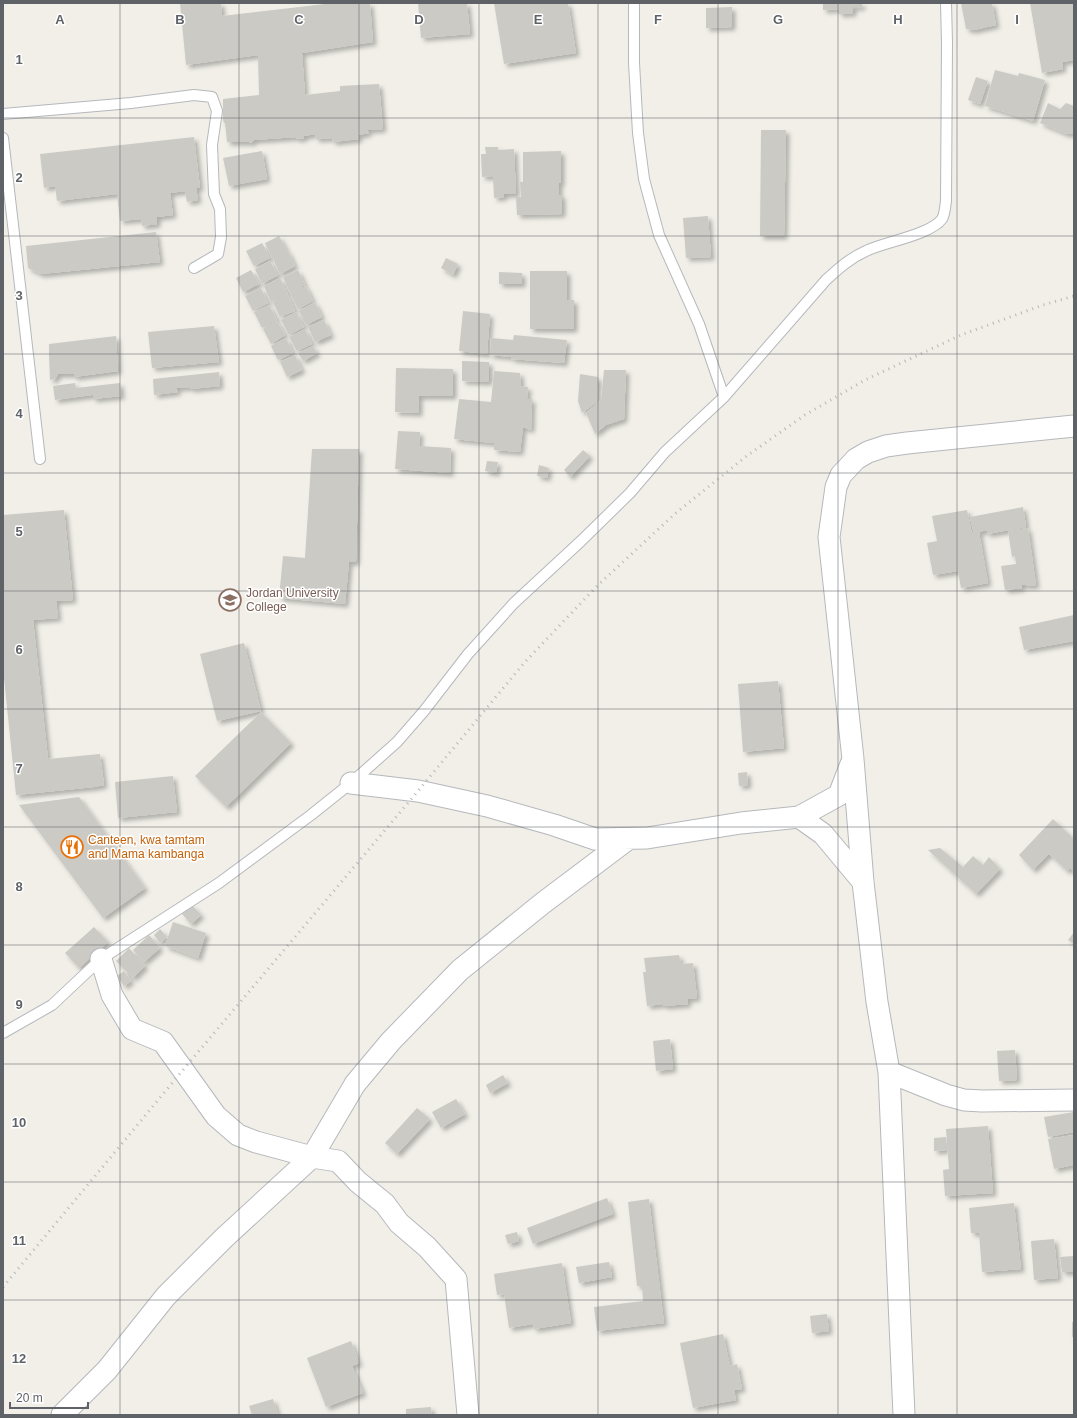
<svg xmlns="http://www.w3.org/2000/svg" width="1077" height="1418" viewBox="0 0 1077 1418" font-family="Helvetica,sans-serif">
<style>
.building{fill:#cccac5;filter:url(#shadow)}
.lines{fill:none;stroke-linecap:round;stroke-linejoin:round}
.service-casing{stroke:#b5b8bc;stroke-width:12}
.minor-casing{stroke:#b5b8bc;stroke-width:23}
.service{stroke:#fff;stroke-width:10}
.minor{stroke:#fff;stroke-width:21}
.rail{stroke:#b6b7b8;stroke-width:3;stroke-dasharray:1 5;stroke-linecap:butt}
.grid{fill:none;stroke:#5f6368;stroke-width:1;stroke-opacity:0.55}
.labels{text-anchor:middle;stroke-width:3;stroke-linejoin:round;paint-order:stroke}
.education-label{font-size:12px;fill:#785e54;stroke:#fff;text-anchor:start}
.food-label{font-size:12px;fill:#c56008;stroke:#fff;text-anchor:start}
.grid-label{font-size:13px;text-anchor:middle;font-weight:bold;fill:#5f6368;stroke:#fff;stroke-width:3;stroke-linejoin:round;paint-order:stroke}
</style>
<defs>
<filter id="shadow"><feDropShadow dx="3.5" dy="3.5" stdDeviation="2" flood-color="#0004"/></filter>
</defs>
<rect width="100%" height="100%" fill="#f1efe8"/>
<path class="building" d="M180,3H221L222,16L325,4V3H370L373,42L302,53L305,95L340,91V86L379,84L383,129L367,130L369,133L358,135L359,139L333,142L332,138L316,139L315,134L304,136V138L296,139V137L254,140L251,143L249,142H227L225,123H224L223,120V99L259,95L258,55L186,65Z
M418,3H467L470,34L421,38Z
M494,3H568L576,53L504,64Z
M823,3H862V7H853V13L839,14V9L823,10Z
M961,3H992L996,25L974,30L966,29Z
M1030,3H1074V60L1062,62L1063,69L1042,73Z
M732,7V27L706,28V8Z
M995,70L1018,76L1019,73L1045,80L1033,121L985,106Z
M976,77L988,81L980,104L968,100Z
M1048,103L1060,109L1066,103L1074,106V133L1067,134L1040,123Z
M761,130H786L784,236H760Z
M194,137L200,188H196L198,200L187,202L185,191L170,193L173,215L157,217V224L142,226L141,219L120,221L117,194L57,201L55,186L44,188L40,154Z
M485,147H498V150L514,149L516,194H504V197L494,198L493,176L482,177L481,154H486Z
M262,151L267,179L229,186L223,158Z
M561,151V183H559V195H562V214L517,215L516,197H521L520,182H523V152Z
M708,216L711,257L686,258L683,218Z
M156,232L160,262L41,274L28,268L26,246Z
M279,236L287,251L272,258L265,243Z
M262,243L270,258L254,266L246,251Z
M288,251L295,266L280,274L273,259Z
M446,258L458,264L453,275L441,268Z
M270,261L278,275L262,284L255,269Z
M251,270L259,284L243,292L236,278Z
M298,270L305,285L290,293L283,277Z
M530,271H567V300H574V329H530Z
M499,272L522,273V284H499Z
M280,278L288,294L271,302L264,286Z
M306,286L313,301L298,309L290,293Z
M261,288L268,303L253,311L245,296Z
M288,295L295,311L280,317L273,302Z
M315,302L322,317L306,325L299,311Z
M269,305L277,320L262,328L254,312Z
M463,311L490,314L487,354L459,351Z
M296,312L304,327L289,335L281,320Z
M324,320L331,335L315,342L308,327Z
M277,321L285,335L271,344L263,329Z
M214,326L219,362L152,368L148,332Z
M305,329L312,344L297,351L289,337Z
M514,335L567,340L564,363L511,359L512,357L490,355L491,338L513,340Z
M116,336L118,371L74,377V374H58L55,379L50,380L49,353V344Z
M286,338L293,353L278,360L271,346Z
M313,346L317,353L303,361L298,353Z
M295,355L302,370L287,377L280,362Z
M462,361L489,362V382L462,381Z
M396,368L453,369V396H419V413L395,412Z
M604,370H626L624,419L606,425L595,434L586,413L601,400Z
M494,371L520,373L521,386L528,387L527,399H532L531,430L523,427L520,452L494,450V443L454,439L459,399L491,402Z
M219,372L220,386L191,389L190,387L176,388L178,392L154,395L153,379Z
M580,374L598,377L597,402L582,413L578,401Z
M75,383L76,388L120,383L121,396L93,399V395H92L55,400L53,386Z
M398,431L420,432L419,446L451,448L450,473L395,469Z
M312,449H359L356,562H349L345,604L279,598L283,556L305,558Z
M583,450L590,456L570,477L564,470Z
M487,461L498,462L496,473L485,471Z
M539,465L549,468L547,478L537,476Z
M1023,507L1026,527L987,534V530L979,532L988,583L961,588L958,571L933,575L927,543L937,541L932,516L967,510L972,534L974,533L970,517Z
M64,510L73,600L56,601L58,618L33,620L48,759L100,754L104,785L94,787L16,795L3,668V515Z
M1028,528L1036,585L1026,586V584L1022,585V588L1005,590L1001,566L1016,564L1015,556L1012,557L1008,531Z
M1074,615V641L1024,650L1019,627Z
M244,643L261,711L217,721L200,654Z
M778,681L784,748L743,752L738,684Z
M261,712L291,743L226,807L195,776Z
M747,772L748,785L739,786L738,773Z
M173,776L177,812L118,818L115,782Z
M79,797L145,888L103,918L19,805Z
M1053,819L1074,839V872L1070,868L1067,871L1049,854L1033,870L1019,855Z
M940,848L963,867L973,856L983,865L989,857L1000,869L976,894L928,850Z
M192,905L201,915L191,924L182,914Z
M173,922L206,933L198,958L165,946Z
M94,927L108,942L79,968L65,953Z
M160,929L167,937L160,943L154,935Z
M1074,932V944L1068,940Z
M149,935L160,948L144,962L133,950Z
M129,948L145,966L133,978L116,961Z
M679,955L681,964L693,963L697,998L687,999L688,1004L664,1006L663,1004L647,1006L643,972H646L644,958Z
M124,971L131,981L124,986L117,976Z
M670,1039L673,1069L656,1071L653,1041Z
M1015,1050L1017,1080L999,1081L997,1051Z
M503,1075L508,1083L490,1093L486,1085Z
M456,1099L465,1114L441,1128L432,1112Z
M417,1108L430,1119L397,1154L385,1143Z
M1074,1112V1132L1048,1137L1044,1117Z
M988,1126L993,1193L945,1196L943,1170L949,1169L946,1129Z
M1074,1135V1165L1054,1169L1048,1139Z
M946,1137L947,1150L934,1151V1138Z
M607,1198L613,1214L533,1244L527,1228Z
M649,1199L664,1323L597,1331L594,1307L643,1301L642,1286H637L628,1202Z
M1014,1203L1021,1269L982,1272L979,1233H971L969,1208Z
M517,1232L519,1241L508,1244L505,1235Z
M1054,1239L1058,1278L1034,1280L1031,1241Z
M1074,1256V1272H1062L1060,1257Z
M609,1262L612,1277L579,1283L576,1267Z
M562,1263L571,1323L534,1329L533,1324L509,1328L504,1294L497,1295L494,1274Z
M827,1314L829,1331L812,1333L810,1316Z
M1072,1322H1074V1337H1072Z
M723,1334L730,1366L737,1364L742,1389L734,1390L736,1400L693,1408L680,1343Z
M351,1341L359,1363L352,1366L363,1393L326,1407L307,1358Z
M273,1399L278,1415H252L249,1406Z
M431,1407L432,1415H406V1409Z"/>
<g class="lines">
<g class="service-casing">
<path id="service" d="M634,3V63L638,133L644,179L659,235L699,324L724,397
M3,114L131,103L194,95L212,97L217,111L212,145L214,194L220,209L221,237L218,254L194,268
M3,138L40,459
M3,1033L52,1005L101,959L219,883L311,815L351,783L397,742L424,711L468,654L514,603L581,541L630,493L665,452L724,397L826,280C838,269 850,258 866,251C884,242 930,235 942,219C945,214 945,207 946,201L947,43L946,3"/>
</g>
<g class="minor-casing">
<path id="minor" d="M351,783L418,791L487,806L554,825L595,839L647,838L741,823L799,817L823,834L863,882
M799,817L839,795L851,764
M101,959L112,995L132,1029L163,1042L216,1116L238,1135L256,1142L312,1157L338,1161L358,1182L385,1204L399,1223L427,1247L456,1279L468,1415
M889,1072L946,1095L964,1100L982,1101L1074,1100
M62,1415L107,1370L166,1296L224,1238L312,1157L355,1084L391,1041L460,970L543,903L628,839
M904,1415L889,1072L877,1002L863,882L853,759L829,537L836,487L841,475L856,459L868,452L886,446L907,443L1074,426"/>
</g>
<use href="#service" class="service"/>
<use href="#minor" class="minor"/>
<path class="rail" d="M3,1287L183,1070L418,791L524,663L598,585L677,512L748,455L805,415L865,380L961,335L1043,305L1074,296"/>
</g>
<path class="grid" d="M120,3V1415M239,3V1415M359,3V1415M479,3V1415M598,3V1415M718,3V1415M838,3V1415M957,3V1415M3,118H1074M3,236H1074M3,354H1074M3,473H1074M3,591H1074M3,709H1074M3,827H1074M3,945H1074M3,1064H1074M3,1182H1074M3,1300H1074"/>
<defs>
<g id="university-ring" transform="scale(1.15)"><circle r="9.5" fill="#fff" stroke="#8d6e63" stroke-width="1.5"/><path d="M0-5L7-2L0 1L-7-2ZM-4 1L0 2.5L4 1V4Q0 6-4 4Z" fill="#8d6e63"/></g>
<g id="restaurant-ring" transform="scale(1.15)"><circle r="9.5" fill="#fff" stroke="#e8710a" stroke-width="1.5"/><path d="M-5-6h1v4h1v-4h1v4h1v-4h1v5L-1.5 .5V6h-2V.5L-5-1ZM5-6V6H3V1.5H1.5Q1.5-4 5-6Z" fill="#e8710a"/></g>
</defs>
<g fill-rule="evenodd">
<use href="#university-ring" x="230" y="600"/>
<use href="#restaurant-ring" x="72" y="847"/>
</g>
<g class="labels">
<g class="education-label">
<text x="246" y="597">Jordan University<tspan x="246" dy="14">College</tspan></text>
</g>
<g class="food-label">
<text x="88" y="844">Canteen, kwa tamtam<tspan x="88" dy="14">and Mama kambanga</tspan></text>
</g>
</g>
<g class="grid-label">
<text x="60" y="24">A</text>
<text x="180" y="24">B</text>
<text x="299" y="24">C</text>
<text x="419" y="24">D</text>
<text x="538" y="24">E</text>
<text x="658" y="24">F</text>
<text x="778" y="24">G</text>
<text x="898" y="24">H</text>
<text x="1017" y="24">I</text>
<text x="19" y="64">1</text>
<text x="19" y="182">2</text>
<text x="19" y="300">3</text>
<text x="19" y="418">4</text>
<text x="19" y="536">5</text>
<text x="19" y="654">6</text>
<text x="19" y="773">7</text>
<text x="19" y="891">8</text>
<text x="19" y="1009">9</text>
<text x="19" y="1127">10</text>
<text x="19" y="1245">11</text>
<text x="19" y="1363">12</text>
</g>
<rect width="1077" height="1418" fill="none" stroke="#5f6368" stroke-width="8"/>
<path d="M10 1402v6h78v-6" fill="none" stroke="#5f6368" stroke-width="2"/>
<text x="16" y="1402" font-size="12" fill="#5f6368" stroke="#ffffff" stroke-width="3" paint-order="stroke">20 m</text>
</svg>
